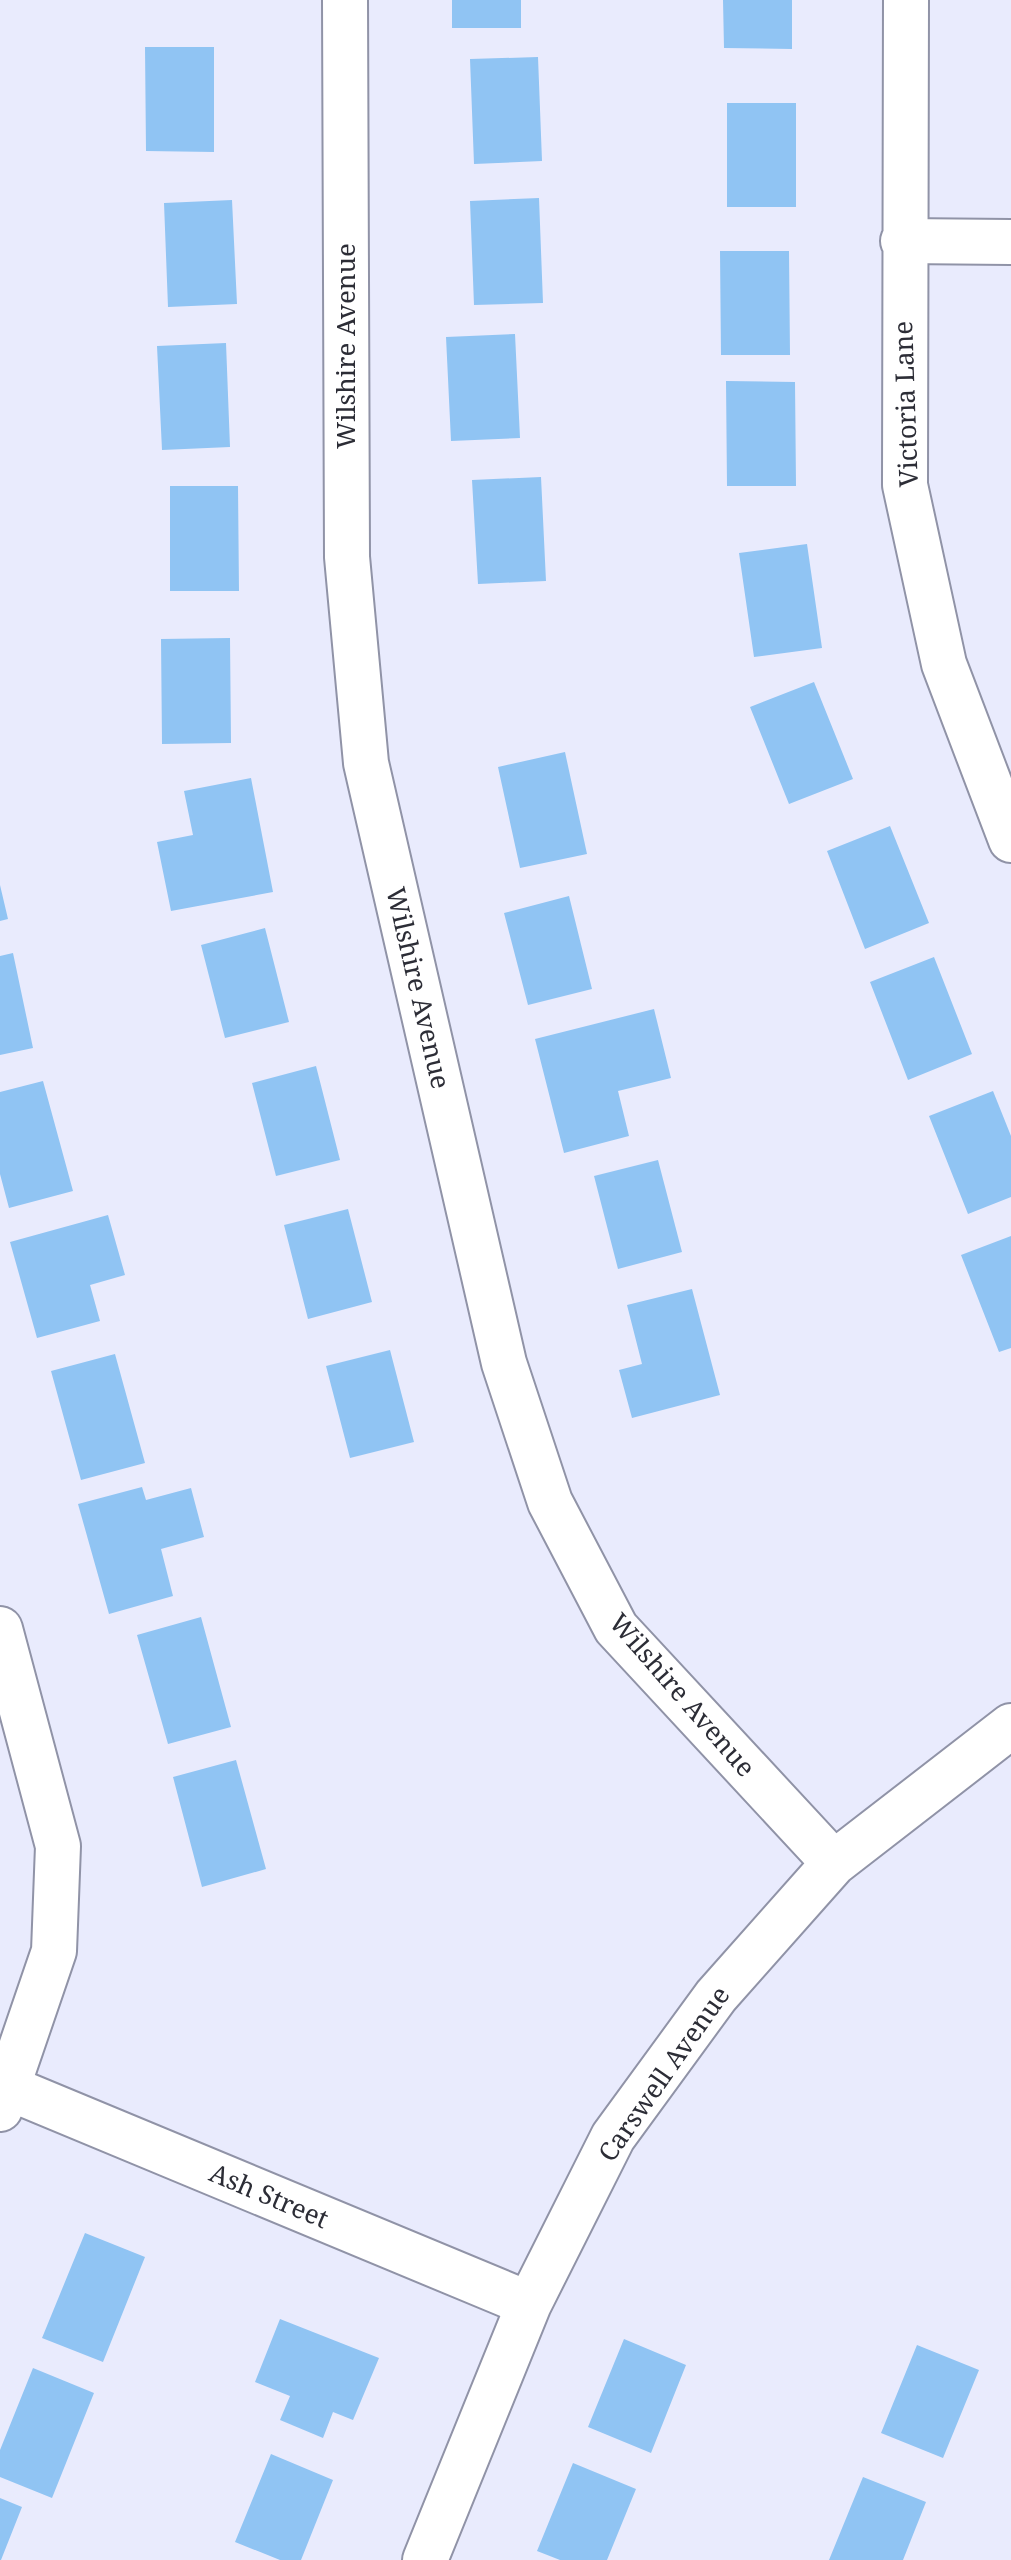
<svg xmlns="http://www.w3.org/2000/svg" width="1011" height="2560" viewBox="0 0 1011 2560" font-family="'Noto Serif',serif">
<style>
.building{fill:#90c4f3}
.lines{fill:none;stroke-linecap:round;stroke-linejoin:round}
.minor-casing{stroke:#9093a7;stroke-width:48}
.minor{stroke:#fff;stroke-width:44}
.labels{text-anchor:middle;stroke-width:8;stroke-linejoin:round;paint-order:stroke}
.street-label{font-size:26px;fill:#2c2d36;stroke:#fff}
</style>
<rect width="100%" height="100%" fill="#e9ebfd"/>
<path class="building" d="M452,0H521V28H452Z
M723,0H792V49L724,48Z
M145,47H214V152L146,151Z
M538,57L542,161L474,164L470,59Z
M727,103H796V207H727Z
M539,198L543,303L474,305L470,201Z
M232,200L237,304L168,307L164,203Z
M720,251H789L790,355H721Z
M515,334L520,438L451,441L446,337Z
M226,343L230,447L162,450L157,346Z
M726,381L795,382L796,486H727Z
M541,477L546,581L478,584L472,480Z
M170,486H238L239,591H170Z
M807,544L822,648L754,657L739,553Z
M230,638L231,743L162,744L161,639Z
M814,682L853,779L789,804L750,707Z
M565,752L587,854L520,868L498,767Z
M251,778L273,892L171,911L157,842L193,835L184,791Z
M890,826L929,923L865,949L827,851Z
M0,885L8,919L0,921Z
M569,896L592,989L528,1005L504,913Z
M265,928L289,1022L225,1038L201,945Z
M13,953L33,1048L0,1055V956Z
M934,957L972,1054L908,1080L870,982Z
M654,1009L671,1078L618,1091L629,1136L564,1153L535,1039Z
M316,1066L340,1160L276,1176L252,1083Z
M43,1081L73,1191L9,1208L0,1174V1092Z
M993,1091L1011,1136V1197L968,1214L929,1116Z
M658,1160L682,1252L618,1269L594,1176Z
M348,1209L372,1302L308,1319L284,1225Z
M108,1215L125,1275L90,1285L100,1321L37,1338L10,1242Z
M1011,1236V1348L999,1352L961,1255Z
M692,1289L720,1395L632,1418L619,1370L642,1364L627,1305Z
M390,1350L414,1442L350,1458L326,1366Z
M115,1354L145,1463L81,1480L51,1371Z
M142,1487L146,1500L191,1488L204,1537L161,1549L173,1596L109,1614L78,1504Z
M201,1617L231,1727L168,1744L137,1635Z
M236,1760L266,1869L202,1887L173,1777Z
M85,2233L145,2257L103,2362L42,2338Z
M280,2319L379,2358L353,2420L333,2412L323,2438L280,2420L290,2396L255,2382Z
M624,2339L686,2365L651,2453L588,2427Z
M917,2345L979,2370L943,2458L881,2433Z
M33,2368L94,2393L52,2498L0,2477V2450Z
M271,2454L333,2480L301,2560H280L235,2542Z
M573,2463L636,2489L607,2560H560L537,2551Z
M863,2477L926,2502L903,2560H829Z
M0,2498L22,2507L1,2560H0Z"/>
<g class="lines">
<g class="minor-casing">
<path id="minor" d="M345,0L347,557L366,763L504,1363L550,1502L616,1628L834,1863
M906,0L905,485L944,664L1011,840
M903,241L1011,242
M0,1629L58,1846L54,1951L0,2109
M9,2088L529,2304
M425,2560L529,2304L613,2137L716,1996L834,1863L1011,1726"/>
</g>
<use href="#minor" class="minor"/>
</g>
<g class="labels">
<g class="street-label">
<text transform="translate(346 346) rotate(-90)" y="9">Wilshire Avenue</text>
<text transform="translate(906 404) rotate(-92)" y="9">Victoria Lane</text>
<text transform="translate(418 988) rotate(77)" y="9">Wilshire Avenue</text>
<text transform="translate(682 1695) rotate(49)" y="9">Wilshire Avenue</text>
<text transform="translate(664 2074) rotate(-55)" y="9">Carswell Avenue</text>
<text transform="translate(269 2196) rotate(23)" y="9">Ash Street</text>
</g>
</g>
</svg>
